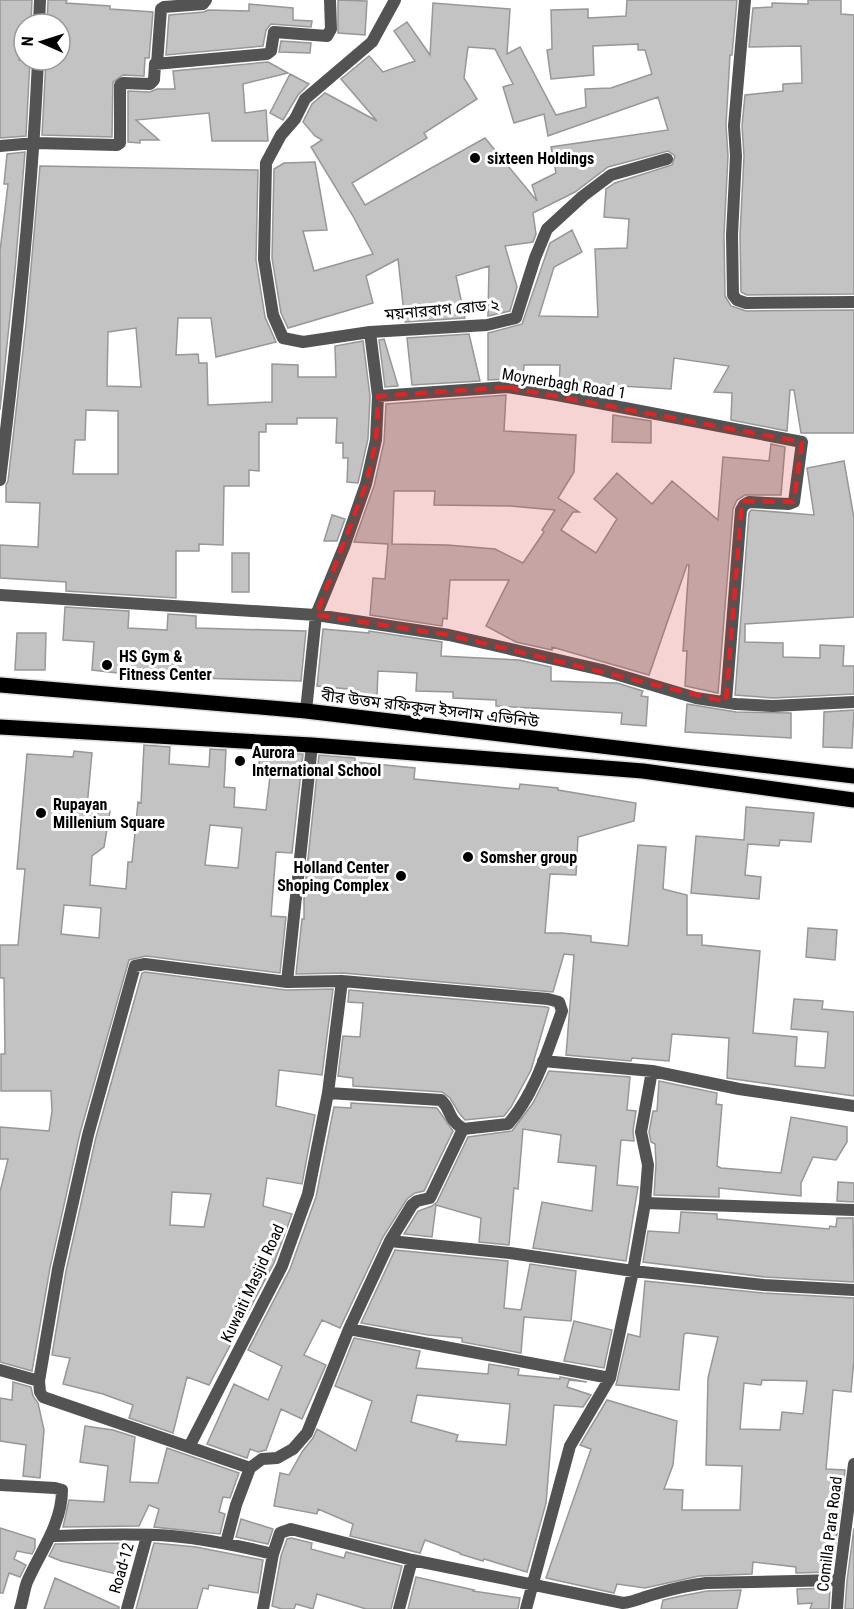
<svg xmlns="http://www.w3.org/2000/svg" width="854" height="1609" viewBox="0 0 854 1609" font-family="'Roboto Condensed','Noto Sans Bengali',sans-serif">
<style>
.building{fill:#c3c3c3;stroke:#979797;stroke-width:1.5;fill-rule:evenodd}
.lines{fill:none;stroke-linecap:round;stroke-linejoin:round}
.primary-casing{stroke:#dbdbdb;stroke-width:18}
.street{stroke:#535353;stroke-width:12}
.primary{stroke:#000;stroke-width:15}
.marked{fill:#d62828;fill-opacity:0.2;stroke:#d62828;stroke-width:4.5;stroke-dasharray:12 8;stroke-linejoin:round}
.poi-dot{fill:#000;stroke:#fff;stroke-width:2}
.labels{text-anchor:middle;stroke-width:6;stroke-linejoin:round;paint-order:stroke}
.poi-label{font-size:16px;font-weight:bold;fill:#000;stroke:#fff;text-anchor:start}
.street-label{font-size:16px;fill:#000;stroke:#fff}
</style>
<rect width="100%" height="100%" fill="#fff"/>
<path class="building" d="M0,0H32L31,24H22L19,60H30L26,136L0,138Z
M48,0H67L66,3L110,6V9L153,12L149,58H145L144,76L123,75L113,82L112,137L42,135L46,60H60V24H47Z
M338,0L367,1L365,35L338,33Z
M627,0H737L732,55H730L726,125L728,156L724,235L725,296L731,306L746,311L854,310V433H801L794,390H790L787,431L731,420L732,393L714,392L729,366L674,358L671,389L586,384V390L559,387L560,365H524L523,381L507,379L488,380V333L522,324L550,243L572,230L582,252L554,267L539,316L598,317L595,249L627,248L629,219L604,217L606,189L615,183L672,165L675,156L668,151L608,167L575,192L533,213L536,234L533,242L505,246L517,287L510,311L488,316L489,266L456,276L465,318L405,322L398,259L366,276L373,303L288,328L281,313L272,258L274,169L284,163L315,162L327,230L303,231L314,271L373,254L353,216L311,147L322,140L315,136L303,122L312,104L325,93L377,121L341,79L369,56L383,72L415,61L394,31L407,22L430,55L433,3L510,9L507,54L520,47L556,115L586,107L585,89L611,88L652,74L645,50H638V44L593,46L594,75L551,79L547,50L552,49L551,10L588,9V18L626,16ZM468,47L495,49L513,84L503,87L514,123L544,114L548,136L658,97L668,130L551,147L556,173L532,185L537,201L485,138L365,205L352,183L427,138L424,133L477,99L464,78Z
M808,0H841V14L854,15V294L747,295L741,292L740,235L744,156L742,126L745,95L783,91V84L802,83L801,46L749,47L753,8L772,7V3L808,4Z
M249,4L293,8V20L312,21L311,27L271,24L266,30L263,46L166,55L169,15L204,12L208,10L249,11Z
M281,41L311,43L310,53L279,52Z
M268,62L288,73L243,84L245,113L266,110L268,141H212L209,113L136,120L159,140H140V143L128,142V91L150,92L157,89H175L173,71Z
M290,74L309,84L298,95L283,120L270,113Z
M25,152L15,270L0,410V251L8,184H4L7,154Z
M40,166L258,170L256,260L265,317L276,342L216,357L211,318H178L176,355L198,354L199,363H207L208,405L272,402V364L298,365V377H336L335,346L363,341L370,396L368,439L358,483L347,482L348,458H343V443H336L337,418H297V424H266V432H259V471L249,470V486H224L223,545L199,544V551H176V598L66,591V582L0,578V545L38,547L40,503L6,502V485L8,481L26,324ZM136,328L141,387L107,386L108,332ZM86,410L118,411V474H73L75,440H85Z
M469,334L480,381L412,385L407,338Z
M384,339L398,386L385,387L379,340Z
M506,395L504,431L576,435L574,472L558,498L579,512H573L561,530L596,553L617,519L594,499L617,473L652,504L672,481L718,520L723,457L769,461L771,444L785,447L781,495H745L737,500L733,509L718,693L685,686L687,651H683L689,565H687L649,675L552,647V650L516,642L486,626L509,580H450L447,619L443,618L442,626L370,615L373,578L385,579L388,544L354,542L374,486L384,442L386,404ZM394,491H435L434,505L510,506L555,510L542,530L544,532L523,563L495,549L447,545L392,544Z
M613,415L651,421V443L612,442Z
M844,461L854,518V617L745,624V642L783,643V657L820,658V645L844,646L843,666H854V694L773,698L735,695L749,513L751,510L814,515L807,468Z
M332,515L345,519L337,541H324Z
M232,553H249V592H232Z
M65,607L129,611L128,628L167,630L168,614L196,616V628L306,631L301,681L195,678V680L171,679L92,670L94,642L63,640Z
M323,629L369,633V631L442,642L441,656L519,660L551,667V681L617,683L643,691L641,696L648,697L646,726L621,724L622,713L496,706V700L453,698V692L416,691L417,673L378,671L377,696L358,695V690L317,686Z
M17,633H46L45,670H15Z
M687,704L736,712L791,713V738L685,732Z
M854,710L852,748L823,747L824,712Z
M144,745L170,747L169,764L209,767L210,749L226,750L224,787L235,788L234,807L266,810L270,776L258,775L260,752L303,754L292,853L276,852L271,916L286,917L280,973L146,956L129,960L80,1133L50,1268L32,1371L0,1362V1192L8,1159H0V1127L49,1131L52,1111L51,1091H1V1054H5L4,978H0V945H18L25,869H17L27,754L73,757L74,751L92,753L87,807L110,811L104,847L92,856L90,885L126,889L128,862H132L138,802L141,803ZM210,825L242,828L238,868L205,865ZM64,905L101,908L99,938L61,934Z
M319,755L355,758V762L415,768L414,779L519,789L520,784L558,788V790L636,803L634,821L578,837L576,875L550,874L545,933H562L591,936V942L628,946L638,845L666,847L663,889L687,895V935H702V945L760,951L753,1033L797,1037L795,1066L825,1068L828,1032L791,1029L794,999L823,1001L822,1009L854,1012V1096L727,1078L729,1038L672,1034L669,1061L632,1058L631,1061L566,1055L574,955L564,954L553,992L343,973L296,974L302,919H304V896Z
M746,807L814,813L811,842L780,840L779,846L748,844L745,875L761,877L759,899L691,893L696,836L744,840Z
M808,928L837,930L835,960L806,957Z
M145,972L286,990L333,989L322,1075L279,1070L276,1106L315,1115L302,1184L267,1178L263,1206L292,1214L274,1263L209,1385L187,1377L173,1433L129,1418L133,1405L103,1394L63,1384L70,1358L52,1355L66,1271L96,1137L142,973ZM172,1192L211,1194L204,1227L170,1225Z
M349,990L547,1007L549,1008L531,1070L511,1107L504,1116L465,1120L459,1113L450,1098L442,1092L353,1086V1078L338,1076L343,1036L360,1037L363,1003L348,1002Z
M549,1071L630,1077L627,1110L636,1111L633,1131L634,1141L621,1140L617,1185L638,1187L626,1261L533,1248L542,1202L592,1211L596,1166L558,1162L561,1135L523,1129L518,1189L514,1188L509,1245L479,1242L481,1218L436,1205L432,1237L404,1234L418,1211L432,1206L437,1202L468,1137L512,1131L533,1103Z
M659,1081L717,1093L716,1104L722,1105L717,1166L721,1168L781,1173L791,1117L847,1127V1142L836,1160L813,1157L801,1183V1196L719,1188V1197L654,1195L656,1164L655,1144L651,1142L649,1132L653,1111H657Z
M351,1103L437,1108L453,1131L424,1191L415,1193L407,1199L383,1237L340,1328L322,1320L304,1355L326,1365L302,1419L281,1409L266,1450L258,1452L250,1449L247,1458L207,1444L234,1384L268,1400L282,1366L248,1350L290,1269L316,1197L334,1107L351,1108Z
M838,1182L854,1183V1202L837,1201Z
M681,1212L717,1214V1219L829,1229L830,1226L836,1227L837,1218H853L854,1282L765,1277L643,1262L648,1231L679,1233Z
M395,1250L508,1261L504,1308L521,1310L530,1264L576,1271L571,1321L524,1317L521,1353L462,1342V1338L428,1335L361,1323Z
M645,1281L763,1293L854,1298V1359L851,1392L833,1390L826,1469L845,1470L832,1572L796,1573V1567L753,1562L752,1574L699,1576L645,1588L617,1584L614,1593L546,1578L591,1449L580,1445L607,1400L677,1421L673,1465L664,1489L683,1490L682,1510H740L742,1466L706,1465L708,1378L718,1337L687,1333L684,1334L679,1390L616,1385L628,1334L640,1337ZM762,1380L807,1381L803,1414L782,1412L780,1430L740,1429L744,1383L761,1385Z
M574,1321L612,1330L604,1368L564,1361Z
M354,1338L420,1351L416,1368L488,1374L489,1364L519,1369L518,1375L560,1379V1377L587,1382L569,1380L567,1387L591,1395L583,1407L554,1405L546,1503L527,1572L484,1559L483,1561L460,1554V1553L425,1540L420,1553L350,1536L353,1524L318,1509L317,1514L274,1506L280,1473L289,1475L302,1452L313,1438L317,1429L356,1451L372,1401L335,1386ZM417,1395L510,1404L506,1445L456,1441L458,1435L411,1422Z
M13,1382L31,1387L33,1396L38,1403L44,1430L40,1478L23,1476L26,1445L0,1441V1398L12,1400Z
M85,1426L113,1430L135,1437L130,1482L158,1483L167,1448L239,1473L230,1498L223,1497L219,1512L225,1514L220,1534L154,1527L159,1509L149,1505L139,1526L63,1527L69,1500L104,1502L108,1466L80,1462Z
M241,1519L273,1529L268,1544L236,1537Z
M0,1528L35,1539V1548L32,1554L17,1551L14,1559L26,1565L20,1577L9,1573L3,1593H0Z
M854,1528V1609H845L847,1581Z
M291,1538L312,1543L311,1549L344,1558L346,1552L402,1566L391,1609H366L317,1594L313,1609L296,1604L294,1609H282L272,1606L281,1556L287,1539Z
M131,1543L116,1574L61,1561L49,1556L55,1544Z
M154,1543L196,1547L263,1560L258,1593L209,1585L208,1589L203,1588L197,1609H136Z
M416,1577L474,1590L473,1591L520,1598L518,1609H408Z
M55,1578L119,1607V1609H44Z
M830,1588L829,1609H810L812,1603L798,1604L797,1589Z
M741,1590L737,1609H661L663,1600L676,1597L707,1591Z"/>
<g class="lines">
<g class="primary-casing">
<path id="primary" d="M0,685L306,711L854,776
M0,727L312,745L643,771L854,800"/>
</g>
<path class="street" d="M745,0L734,126L736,156L732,235L733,295L737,300L746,303L854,302
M39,24L40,0
M157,64L161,9L164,7L203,4L206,0
M0,146L35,143L117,145L120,143V85L123,83L150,84L154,80L155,64L267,54L271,51L274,32L327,36L331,29L330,0
M370,332L487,325L516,318L535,258L547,229L583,196L611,175L667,159
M378,396L507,387L557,395L802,442L794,502L789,504L749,502L744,505L741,510L726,702
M0,480C17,341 32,201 38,60
M0,595L316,615L449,635L602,670L696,698L736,704L773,706L854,702
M306,711L316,615L344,547L366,484L376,440L378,396L370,332L303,342L283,338L273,315L264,259L266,163L281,135L295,119L305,99L372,42L395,0
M543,1061L652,1071L739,1089L854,1106
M328,1093L441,1100C452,1110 446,1117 463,1129
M645,1203L854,1210
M390,1241L510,1253L633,1271L764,1285L854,1290
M349,1329L610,1378
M0,1370L39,1381
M189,1447L282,1266L308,1194L328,1093L342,981
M250,1468L43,1397L40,1392L39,1381L58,1269L88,1135L135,966L145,964L287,982
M0,1485L55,1488L62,1490C62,1524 40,1552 27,1582C24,1590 23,1600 20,1609
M51,1536C91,1535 132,1533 172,1536C206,1539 240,1546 273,1554
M226,1543L236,1505L250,1468L262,1459L277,1458L293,1449L307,1433L349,1329L390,1241L412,1205L417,1201L430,1198L463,1129L508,1124C535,1094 548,1049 562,1011L559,1002L548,999L342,981L287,982L312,745
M127,1609L147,1536
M263,1609L273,1554L280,1533L291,1529L412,1560L623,1603C634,1602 643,1597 655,1594C672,1589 689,1585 706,1583L839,1580
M399,1609L412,1560
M526,1609L570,1446L610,1378L633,1271L645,1203L648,1165L641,1132L652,1071
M837,1609L839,1580L854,1464"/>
<use href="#primary" class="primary"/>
</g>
<path class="marked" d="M507,387L802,442L794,502L742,501L726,702L449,635L316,615L366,484L376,440L378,396Z"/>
<g class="poi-dot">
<circle cx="475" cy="158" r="6"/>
<circle cx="107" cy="665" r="6"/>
<circle cx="240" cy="761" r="6"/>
<circle cx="41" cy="813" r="6"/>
<circle cx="468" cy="857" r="6"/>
<circle cx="401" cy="876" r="6"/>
</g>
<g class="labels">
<g class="poi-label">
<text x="487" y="164">sixteen Holdings</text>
<text x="119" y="662">HS Gym &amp;<tspan x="119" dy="18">Fitness Center</tspan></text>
<text x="252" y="758">Aurora<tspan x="252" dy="18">International School</tspan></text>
<text x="53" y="810">Rupayan<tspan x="53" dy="18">Millenium Square</tspan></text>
<text x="480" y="863">Somsher group</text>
<text x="389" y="873" text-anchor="end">Holland Center<tspan x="389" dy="18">Shoping Complex</tspan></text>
</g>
<g class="street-label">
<text transform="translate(442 309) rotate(-5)" y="6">ময়নারবাগ রোড ২</text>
<text transform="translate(564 383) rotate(9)" y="6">Moynerbagh Road 1</text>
<text transform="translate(430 708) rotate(7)" y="6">বীর উত্তম রফিকুল ইসলাম এভিনিউ</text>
<text transform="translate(252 1283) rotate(-65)" y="6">Kuwaiti Masjid Road</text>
<text transform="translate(829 1534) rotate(-83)" y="6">Comilla Para Road</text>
<text transform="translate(121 1568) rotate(-74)" y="6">Road-12</text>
</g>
</g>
<g transform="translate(42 42) rotate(273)"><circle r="28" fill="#ffffff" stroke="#999999" stroke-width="1.5"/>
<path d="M0-4.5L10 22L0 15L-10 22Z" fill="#000000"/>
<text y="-9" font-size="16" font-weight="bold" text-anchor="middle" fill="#000000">N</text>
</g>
</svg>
